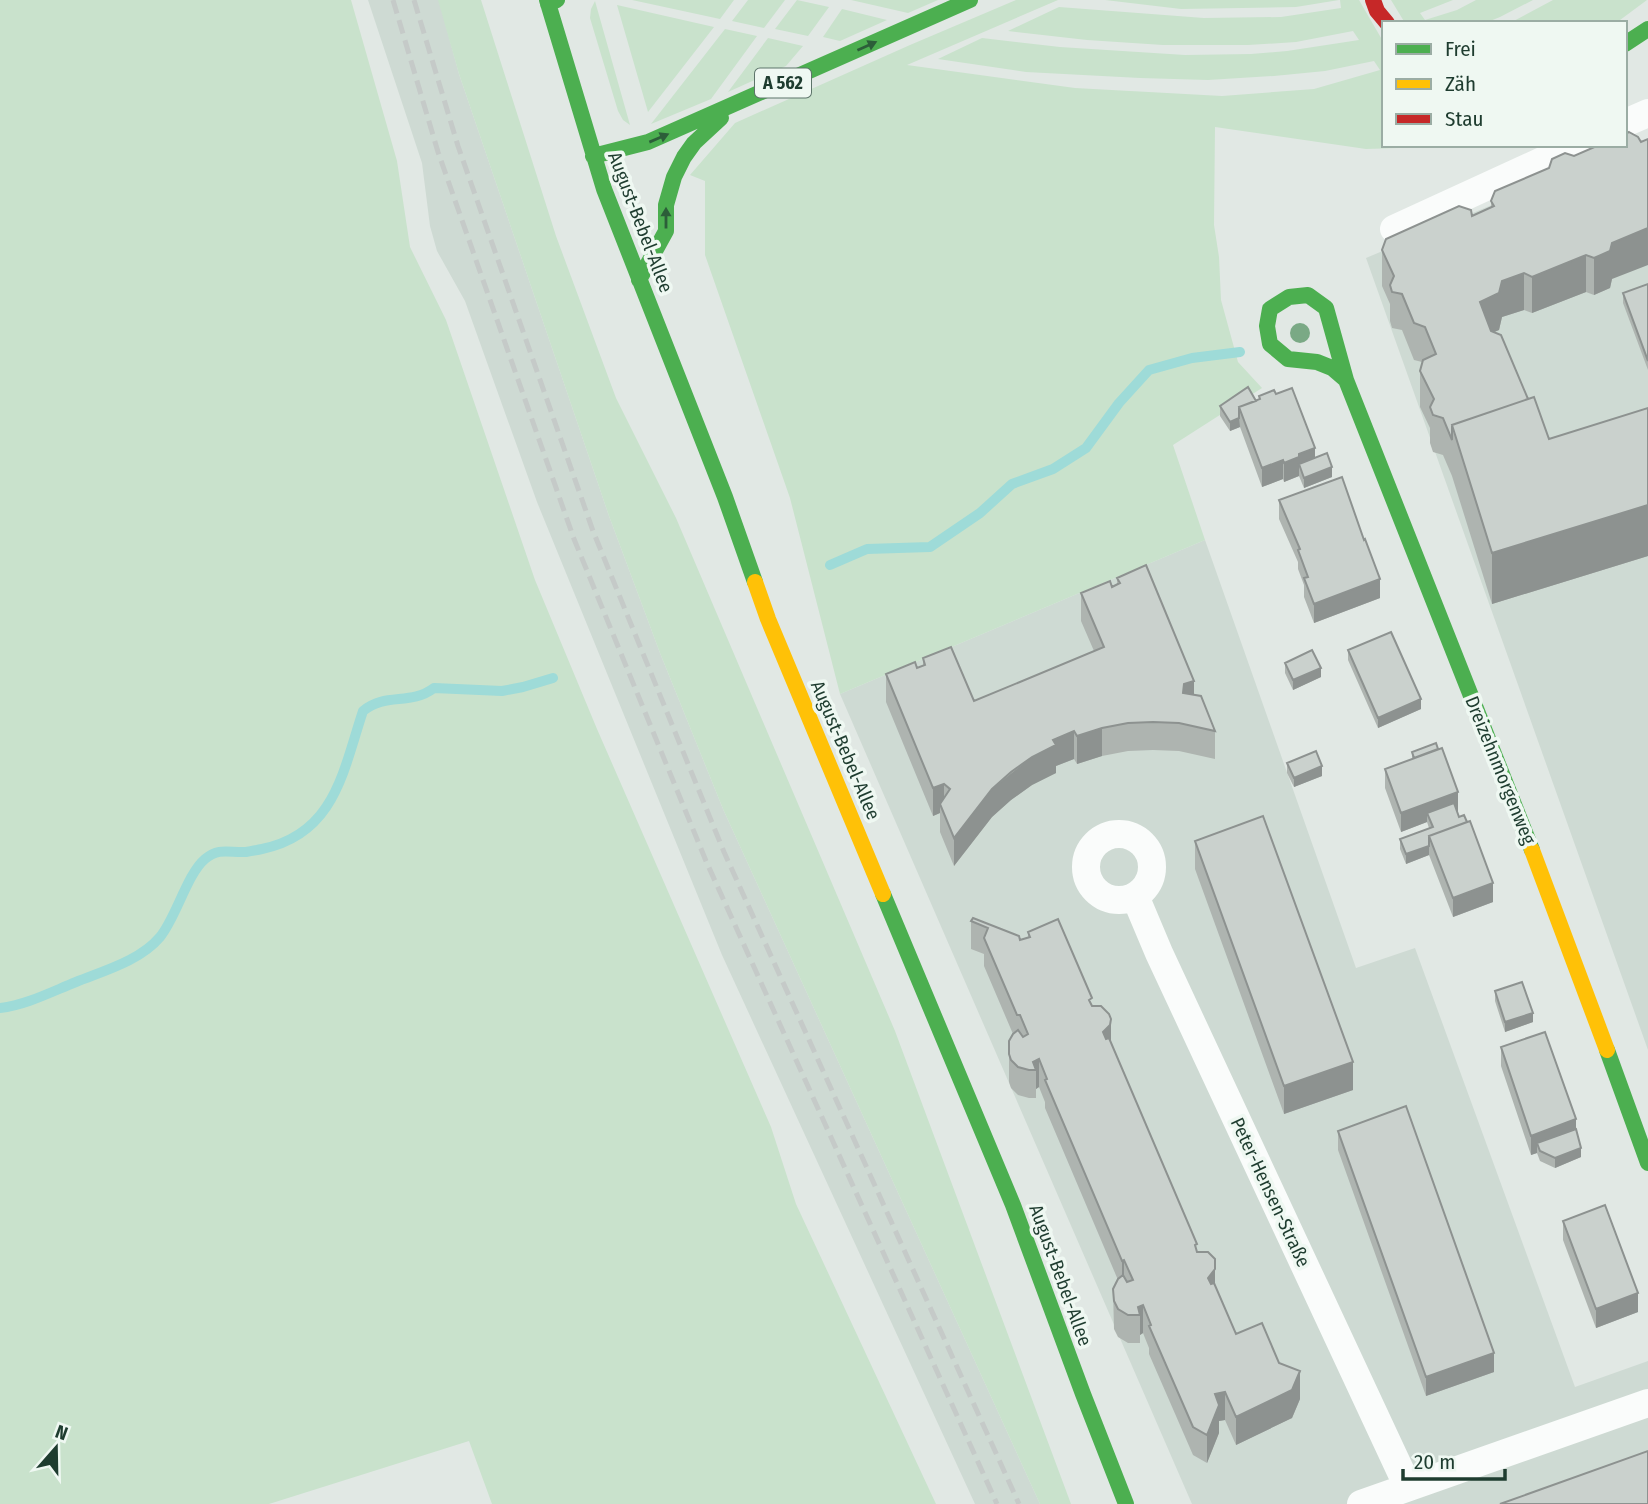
<svg xmlns="http://www.w3.org/2000/svg" width="1648" height="1504" viewBox="0 0 1648 1504" font-family="'Fira Sans Condensed',sans-serif">
<style>
.built{fill:#cedad3}
.green{fill:#c9e2cc}
.lines{fill:none;stroke-linecap:round;stroke-linejoin:round}
.stream{stroke:#9edbd8;stroke-width:10}
.street{stroke:#fafcfb;stroke-width:28}
.fast{stroke:#4caf50;stroke-width:16}
.slow{stroke:#ffc107;stroke-width:16}
.jam{stroke:#c62828;stroke-width:16}
.rail{stroke:#c5cac8;stroke-width:5;stroke-dasharray:14 7;stroke-linecap:butt}
.tree{fill:#7aa985}
.wall{fill:#aeb4b0}
.shaded-wall{fill:#8d9290}
.building{fill:#cad1cd;stroke:#8d9290;stroke-width:2}
.oneway{fill:#2c5e39}
.labels{text-anchor:middle;stroke-width:7;stroke-linejoin:round;paint-order:stroke}
.shield{fill:#eff8f2;stroke:#5d746a;stroke-width:2}
.shield-label{font-size:18px;font-weight:bold;fill:#1e3c2f}
.street-label{font-size:19px;fill:#1e3c2f;stroke:#eff8f2}
</style>
<rect width="100%" height="100%" fill="#e1e8e4"/>
<path class="built" d="M368,0H439L459,74L609,516L660,653L723,809L1040,1504H975L722,955L537,502L465,301L437,251L430,226L422,163Z
M1648,139V1050L1366,258Z
M1205,540L1356,968L1415,948L1575,1387L1648,1361V1504H1192L840,694Z"/>
<path class="green" d="M0,0H351L397,161L410,247L446,320L535,580L597,729L771,1127L796,1204L936,1504H492L469,1441L269,1504H0Z
M438,0H481L556,236L616,398L676,518L895,1031L1071,1504H1040L723,809L660,653L609,516L459,74Z
M632,0H734L720,19Z
M748,0H785L764,28L732,21Z
M797,0L829,7L808,36L775,29Z
M851,0H938L908,13Z
M1016,0H1058L907,65L1075,88L1222,96L1314,89L1380,70L1374,61L1325,71L1274,76L1208,80L1140,78L1026,72L938,59L982,38L1060,47L1185,55L1251,54L1287,51L1359,40L1353,31L1296,42L1248,45H1163L1087,40L1008,31L1059,7L1204,18L1281,17L1341,8L1340,0H1359L1384,43V145H1413L1398,148L1366,149L1215,127L1214,225L1219,257L1221,300L1238,362L1262,388L1173,445L1205,540L840,694L790,498L705,255V181L690,175L735,123L910,45Z
M1105,0H1339L1296,7L1181,9Z
M1391,0H1453L1420,13L1425,20L1457,10L1476,0H1533L1500,17L1485,23H1405Z
M1553,0H1647L1616,23H1510Z
M595,1L630,125L623,120L618,111L590,18L591,9Z
M617,5L714,27L648,112Z
M842,9L887,20L840,41L823,37Z
M725,29L757,36L711,99L651,124Z
M768,38L803,46L786,66L728,92Z"/>
<g class="lines">
<path class="stream" d="M830,565L867,549L930,547L980,513L1012,484L1053,469L1086,448L1119,403L1149,370L1192,358L1240,352
M0,1008C26,1005 51,992 76,982C103,971 140,961 160,937C176,918 187,874 205,859C220,847 229,853 246,852C251,851 257,850 262,849C335,834 343,771 363,711C386,692 410,706 434,688L502,691L523,687L553,678"/>
<path class="street" d="M1625,123L1648,113
M1394,229L1577,145
M1086 867a33 33 0 1 1 66 0a33 33 0 1 1-66 0Z
M1135,896L1159,953L1408,1487
M1361,1504L1648,1403"/>
<path class="fast" d="M547,0L604,189L725,497L755,582
M548,4L557,0
M1625,44L1648,29
M593,156L648,142L970,0
M639,280L666,231V205L674,177L684,157L694,143L721,118
M1346,380L1332,368L1317,362L1288,359L1270,344L1267,326L1270,309L1289,297L1308,295L1326,308L1346,380L1532,850
M883,894L1013,1205L1083,1394L1126,1504
M1607,1050L1648,1163"/>
<path class="slow" d="M755,582L768,619L883,894
M1532,850L1607,1050"/>
<path class="jam" d="M1373,0L1377,11L1387,23"/>
<path class="rail" d="M393,0L438,152L574,539L706,861L997,1504
M414,0L458,146L593,531L724,852L1019,1504"/>
</g>
<circle class="tree" cx="1300" cy="333" r="10"/>
<path class="wall" d="M1549,168L1612,279L1610,288L1594,295L1586,292L1532,313L1524,310L1502,317L1499,330L1494,332L1549,439L1648,408V556L1492,604L1452,476L1443,455L1433,452L1430,443V428L1420,407V371L1422,362L1414,360L1402,330L1392,328L1390,321V304L1382,286V250L1472,216L1491,208V201Z
M1648,284V370L1623,303V293Z
M1276,394L1315,458L1332,477L1304,488L1299,476L1284,482L1283,479L1262,487L1240,427L1230,431L1220,416V406L1256,401L1259,400V396Z
M1279,500L1380,598L1314,623L1304,597V585L1298,569V562L1279,519Z
M1117,578L1194,695L1215,731V759L1179,751L1153,750L1128,751L1102,756L1077,764L1074,759L1056,766V773L1032,785L1011,800L992,817L954,866L940,832V813L933,816L886,702V674L917,668L923,666V658L974,701L1094,651L1081,621V593L1112,587L1117,585Z
M1348,650L1421,709L1378,728L1348,660Z
M1285,663L1321,677L1293,690L1285,673Z
M1412,752L1458,811H1457L1493,902L1453,917L1429,855L1406,864L1400,849V839L1429,828L1427,822L1401,832L1385,788V769L1412,759Z
M1287,763L1322,776L1294,787L1287,773Z
M1195,841L1353,1090L1284,1114L1195,869Z
M971,921L1020,940L1028,937V932L1092,1006L1111,1042L1197,1252L1215,1287L1236,1334L1279,1363L1300,1399L1292,1418L1236,1445L1225,1420L1219,1421V1433L1207,1463L1193,1455L1149,1354V1348L1143,1333L1140,1335V1343H1128L1118,1337L1114,1329L1113,1289L1118,1280L1045,1108V1102L1039,1087L1036,1089V1098H1029L1018,1095L1011,1088L1009,1082V1041L1013,1034L984,966V954L971,949Z
M1495,991L1533,1022L1505,1032L1495,1001Z
M1501,1047L1576,1129L1581,1157L1555,1168L1540,1161L1537,1153L1531,1155L1501,1066Z
M1338,1131L1494,1372L1426,1396L1338,1150Z
M1563,1221L1638,1312L1596,1328L1563,1240Z"/>
<path class="shaded-wall" d="M1648,228V265L1612,279L1610,288L1594,295V258L1612,243Z
M1586,255V292L1532,313V277Z
M1524,273V310L1502,317L1499,330L1480,338V302L1502,281Z
M1239,418L1240,427L1230,431V422Z
M1315,448V468L1299,466V476L1284,482V463L1299,454Z
M1283,460V479L1262,487V468Z
M1332,467V477L1304,488V478Z
M1648,505V556L1492,604V553Z
M1380,579V598L1314,623V604Z
M1321,668V677L1293,690V680Z
M1194,681V709L1183,693L1184,684Z
M1421,699V709L1378,728V718Z
M1102,728V756L1077,764V736Z
M1074,731V759L1056,766V773L1032,785L1011,800L992,817L954,866V838L992,789L1053,740Z
M1322,766V776L1294,787V778Z
M944,784V812L940,804V813L933,816V788Z
M1458,792V811L1430,821L1427,813V822L1401,832V813Z
M1429,846V855L1406,864V854Z
M1493,883V902L1453,917V898Z
M1533,1013V1022L1505,1032V1022Z
M1111,1019V1047L1110,1053L1103,1032Z
M1039,1059V1087L1036,1089V1070L1033,1062Z
M1353,1062V1090L1284,1114V1086Z
M1576,1119V1138L1537,1143V1153L1531,1155V1136Z
M1581,1148V1157L1555,1168V1158Z
M1124,1260V1288L1122,1289V1261Z
M1215,1269V1297L1208,1278Z
M1638,1293V1312L1596,1328V1309Z
M1143,1305V1333L1140,1335V1315L1138,1307Z
M1494,1353V1372L1426,1396V1377Z
M1300,1371V1399L1292,1418L1236,1445V1417Z
M1225,1392V1420L1219,1421V1433L1207,1463V1435L1215,1394Z"/>
<path class="building" d="M1629,132L1638,137L1641,142L1648,139V228L1612,243L1610,251L1594,258L1586,255L1532,277L1524,273L1502,281L1499,293L1480,302L1491,331L1501,335L1528,399L1452,425V440L1443,418L1433,415L1430,407L1434,399L1420,371L1423,360L1436,354L1425,327L1414,323L1402,294L1392,292L1390,285L1394,276L1382,250L1386,239L1459,206L1471,210L1472,216L1494,206L1491,201L1495,191L1549,168L1552,159L1565,153L1574,156L1599,145H1625V134Z
M1648,284V361L1623,293Z
M1248,387L1256,401L1239,407V418L1230,422L1220,406Z
M1292,388L1315,448L1299,454V457L1284,463L1283,460L1262,468L1239,407L1260,399L1259,396L1274,390L1276,394Z
M1534,397L1549,439L1648,408V505L1492,553L1452,425Z
M1327,453L1332,467L1304,478L1299,464Z
M1342,477L1364,540L1365,539L1380,579L1314,604L1304,578L1308,577L1298,550L1300,549L1279,500Z
M1146,565L1194,681L1184,684L1183,693L1201,696L1215,731L1179,723L1153,722L1128,723L1102,728L1077,736L1074,731L1053,740L1056,745L1032,757L1011,772L992,789L954,838L940,804L950,789L944,784L933,788L886,674L915,662L917,668L925,665L923,658L951,647L974,701L1104,647L1081,593L1110,581L1112,587L1120,583L1117,578Z
M1391,632L1421,699L1378,718L1348,650Z
M1312,650L1321,668L1293,680L1285,663Z
M1436,743L1438,749L1414,758L1412,752Z
M1442,748L1458,792L1401,813L1385,769Z
M1316,751L1322,766L1294,778L1287,763Z
M1454,803L1459,817L1464,815L1467,822L1429,836V846L1406,854L1400,839L1433,827L1427,813Z
M1263,816L1353,1062L1284,1086L1195,841Z
M1470,821L1493,883L1453,898L1429,836Z
M973,918L1019,936L1020,940L1030,937L1028,932L1058,919L1092,998L1089,1000L1092,1006H1101L1109,1014L1111,1019L1110,1025L1103,1032L1106,1039L1109,1038L1197,1244L1195,1245L1197,1252H1208L1215,1259V1269L1208,1278L1211,1284L1214,1283L1236,1334L1262,1323L1279,1363L1300,1371L1292,1390L1236,1417L1225,1392L1215,1394L1219,1405L1207,1435L1193,1427L1149,1326L1151,1325L1143,1305L1138,1307L1140,1315H1128L1118,1309L1114,1301L1113,1289L1118,1279L1123,1275L1127,1282L1133,1280L1124,1260L1122,1261L1045,1080L1047,1079L1039,1059L1033,1062L1036,1070H1029L1018,1067L1011,1060L1009,1054V1041L1013,1034L1018,1030L1023,1037L1028,1034L1020,1015H1017L984,938L988,928L971,921Z
M1522,982L1533,1013L1505,1022L1495,991Z
M1545,1032L1576,1119L1531,1136L1501,1047Z
M1406,1106L1494,1353L1426,1377L1338,1131Z
M1576,1129L1581,1148L1555,1158L1540,1151L1537,1143Z
M1605,1205L1638,1293L1596,1309L1563,1221Z
M1648,1451V1504H1500Z"/>
<defs><path id="oneway-solid" d="M-6-.8H1V-3.2L6.5 0L1 3.2V.8H-6Z" transform="scale(1.75)"/></defs>
<g class="oneway">
<use href="#oneway-solid" transform="translate(867 46) rotate(-24)"/>
<use href="#oneway-solid" transform="translate(659 138) rotate(-23)"/>
<use href="#oneway-solid" transform="translate(666 218) rotate(-90)"/>
</g>
<g class="labels">
<rect class="shield" x="755" y="68.5" width="56" height="29" rx="5"/>
<g class="shield-label">
<text x="783" y="89">A 562</text>
</g>
<g class="street-label">
<text transform="translate(641 222) rotate(69)" y="7">August-Bebel-Allee</text>
<text transform="translate(846 750) rotate(67)" y="7">August-Bebel-Allee</text>
<text transform="translate(1501 770) rotate(68)" y="7">Dreizehnmorgenweg</text>
<text transform="translate(1271 1192) rotate(65)" y="7">Peter-Hensen-Straße</text>
<text transform="translate(1061 1275) rotate(70)" y="7">August-Bebel-Allee</text>
</g>
</g>
<rect x="1382" y="21" width="245" height="126" fill="#eff8f2" stroke="#9bada4" stroke-width="2"/>
<rect x="1396" y="44" width="35" height="10" fill="#4caf50" stroke="#9bada4" stroke-width="2"/>
<text x="1445" y="56" font-size="21" fill="#1e3c2f">Frei</text>
<rect x="1396" y="79" width="35" height="10" fill="#ffc107" stroke="#9bada4" stroke-width="2"/>
<text x="1445" y="91" font-size="21" fill="#1e3c2f">Zäh</text>
<rect x="1396" y="114" width="35" height="10" fill="#c62828" stroke="#9bada4" stroke-width="2"/>
<text x="1445" y="126" font-size="21" fill="#1e3c2f">Stau</text>
<g transform="translate(56 1448) rotate(20)" stroke="#eff8f2" stroke-width="5" paint-order="stroke">
<path d="M0-5L12 26L0 18L-12 26Z" fill="#1e3c2f"/>
<text y="-10" font-size="19" font-weight="bold" text-anchor="middle" fill="#1e3c2f">N</text>
</g>
<path d="M1403 1469v10h102v-10" fill="none" stroke="#1e3c2f" stroke-width="3.5"/>
<text x="1414" y="1469" font-size="21" fill="#1e3c2f" stroke="#eff8f2" stroke-width="5" paint-order="stroke">20 m</text>
</svg>
